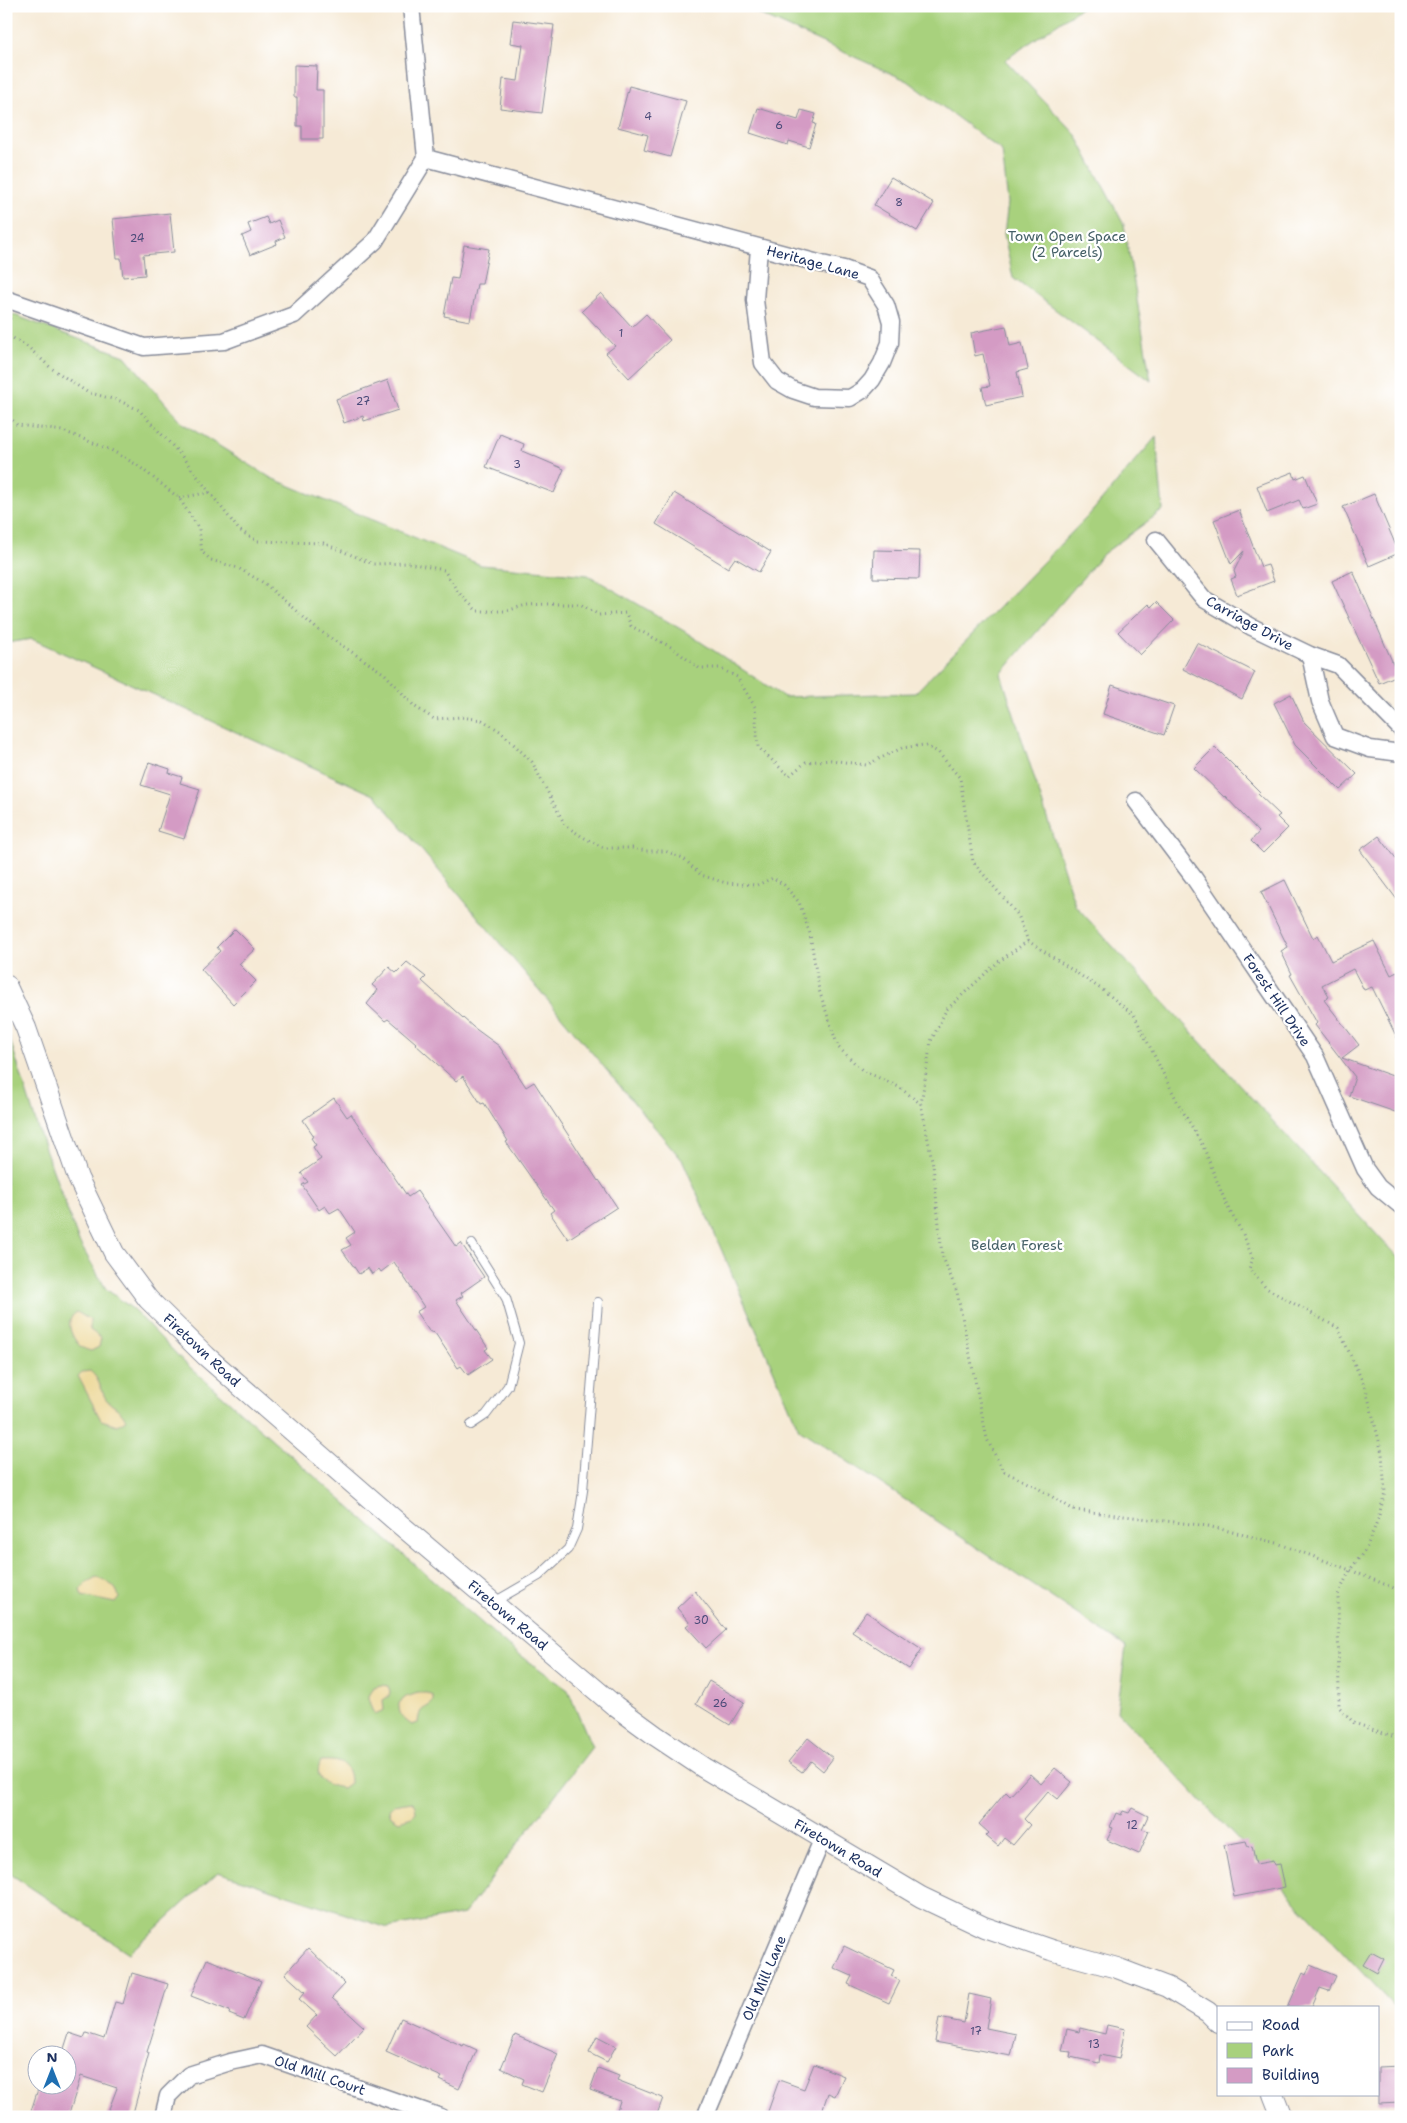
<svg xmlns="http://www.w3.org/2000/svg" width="1407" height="2123" viewBox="0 0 1407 2123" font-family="'Shantell Sans',sans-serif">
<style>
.green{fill:#a8d17d;stroke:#62806e}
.sand{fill:#eeda9e;stroke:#84847e}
.building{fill:#d49bc4}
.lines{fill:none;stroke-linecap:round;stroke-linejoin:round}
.service-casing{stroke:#888c9a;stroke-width:10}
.minor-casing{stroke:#888c9a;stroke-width:19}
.tertiary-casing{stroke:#888c9a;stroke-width:22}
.path{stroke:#888c9a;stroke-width:3;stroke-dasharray:1 4;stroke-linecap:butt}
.service{stroke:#fff;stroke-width:8}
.minor{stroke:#fff;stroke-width:16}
.tertiary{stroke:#fff;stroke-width:20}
.labels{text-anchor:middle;stroke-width:4.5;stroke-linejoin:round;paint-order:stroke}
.number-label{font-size:11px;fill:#494a78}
.park-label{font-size:14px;fill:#456067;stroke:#fff}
.street-label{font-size:14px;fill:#1b2f5e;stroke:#fff}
</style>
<rect width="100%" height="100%" fill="#fff"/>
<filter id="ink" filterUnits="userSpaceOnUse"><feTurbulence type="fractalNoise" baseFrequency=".02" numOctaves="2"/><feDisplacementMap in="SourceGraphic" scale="10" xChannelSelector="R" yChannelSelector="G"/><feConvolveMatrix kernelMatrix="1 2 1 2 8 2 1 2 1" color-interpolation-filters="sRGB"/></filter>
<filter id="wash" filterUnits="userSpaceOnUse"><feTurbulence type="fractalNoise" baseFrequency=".0096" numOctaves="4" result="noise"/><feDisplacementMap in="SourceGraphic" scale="20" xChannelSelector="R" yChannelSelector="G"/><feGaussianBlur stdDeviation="1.12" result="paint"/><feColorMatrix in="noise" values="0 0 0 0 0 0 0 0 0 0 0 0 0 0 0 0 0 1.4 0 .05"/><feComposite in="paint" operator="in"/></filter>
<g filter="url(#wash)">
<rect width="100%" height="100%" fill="#f6ead6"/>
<path class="green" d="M741,6H1083L1005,60L1076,135L1124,225L1151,381L1013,278L1004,234L1008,203L1002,151L908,81Z
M6,312L125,356L182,423L271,478L481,565L588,575L684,631L784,697L915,693L1089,515L1156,437L1163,510L1103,554L1001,674L1075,905L1401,1261V2014L1117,1711L1126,1647L799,1429L683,1161L376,796L32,639L6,643Z
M6,1027L39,1132L79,1242L106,1289L134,1310L185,1363L508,1646L568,1690L592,1747L464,1914L388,1928L218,1872L129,1953L6,1871Z"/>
<path class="sand" d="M77,1312L90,1320V1330L101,1338L99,1347L91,1351C88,1350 83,1349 80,1346C72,1338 63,1320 77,1312Z
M90,1371C100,1379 100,1389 106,1399C112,1407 122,1409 126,1420L117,1425L101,1420L78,1376L82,1372Z
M96,1577C107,1582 117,1585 119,1598L115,1603L82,1596L80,1590L86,1583Z
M381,1685L388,1686L390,1691L389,1696L383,1700L384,1710L375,1714L372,1710L368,1698L374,1687Z
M418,1693H427L433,1696V1702C423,1712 420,1705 418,1723L412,1725C403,1719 398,1714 399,1703L406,1697Z
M321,1761C339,1760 350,1763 350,1783L343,1788C327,1786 312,1780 321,1761Z
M412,1802L415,1806L416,1812L412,1817L399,1821L391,1816L389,1810L393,1805Z"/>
<g id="blocks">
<path class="building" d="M513,20L554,25L542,113L500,108L503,79L518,81L523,45L510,43Z
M294,65L317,66L316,90H323V139H302V126H297V97H294Z
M629,86L686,101L670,157L644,150L648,135L618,127Z
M758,108L798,120L801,110L816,114L813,123L816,124L809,147L789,141L788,145L750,133Z
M891,177L934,203L917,231L874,205Z
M170,213L174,252L143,255L145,275L123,277L121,258H117L113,219Z
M266,217L269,224L278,220L285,237L276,241L277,244L250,255L242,236L251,232L248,224Z
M464,245L489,249L482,284H477L470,321L444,316L451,278L458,279Z
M601,293L632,327L646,314L670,340L629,378L606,353L615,346L582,311Z
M1006,326L1010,346L1022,343L1028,369L1017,372L1022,397L986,405L982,387L990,386L983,354L975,356L971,333Z
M388,380L398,410L364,421L363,416L344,423L336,399Z
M500,434L524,444L522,451L564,469L554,493L486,467Z
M1293,472L1295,479L1305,475L1317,504L1303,509L1299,500L1267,513L1257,486Z
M674,493L771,552L759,572L735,558L728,568L656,524Z
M1374,494L1399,553L1369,566L1343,507Z
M1239,510L1261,567L1268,565L1274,581L1237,595L1231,579L1236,577L1234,571L1244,551L1231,564L1214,520Z
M874,550L920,551L919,579L873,578Z
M1353,571L1398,675L1379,683L1332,581Z
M1156,602L1174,620L1140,655L1118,632L1148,604L1151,607Z
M1197,643L1255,672L1242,699L1183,669Z
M1112,685L1174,706L1164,735L1103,714Z
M1291,694L1304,722L1357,774L1340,790L1295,745L1274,703Z
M1215,747L1260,792L1258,794L1280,815L1277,817L1288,828L1263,853L1251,841L1259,832L1225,796L1224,797L1194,768Z
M149,762L170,769L169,773L182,777L180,783L200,789L184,839L158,831L170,794L141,785Z
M1379,836L1401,865V905L1360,850Z
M1285,880L1313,938L1318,935L1331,961L1374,941L1391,975L1401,970V1046L1372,987L1364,990L1353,969L1322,985L1329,997L1324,1000L1359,1045L1342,1058L1401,1079V1114L1349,1096L1355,1077L1315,1025L1317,1023L1290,975L1292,974L1281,951L1288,947L1261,892Z
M235,929L255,949L239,964L256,981L233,1004L201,969L220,951L217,947Z
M407,962L426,977L422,981L473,1027L499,1046L526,1087L534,1082L598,1181L599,1180L617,1207L568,1239L550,1213L554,1210L506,1142L508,1141L484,1103L481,1104L463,1076L456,1081L415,1044L416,1043L388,1019L385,1021L367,1004L378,990L372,985L389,967L396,973Z
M334,1098L347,1117L351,1114L408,1197L417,1191L456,1247L461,1243L484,1277L461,1293L463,1296L456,1300L488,1348L485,1350L492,1359L468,1375L461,1366L458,1368L435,1333L429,1331L416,1312L424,1307L394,1262L381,1272L379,1269L372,1274L368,1268L359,1274L342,1250L351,1245L346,1238L355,1232L339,1208L330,1213L325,1206L319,1210L302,1185L308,1182L301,1173L321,1159L313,1147L316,1145L311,1138L314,1136L303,1120Z
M695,1591L726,1630L706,1648L686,1626L690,1623L677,1608Z
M866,1612L922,1649L909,1669L852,1632Z
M709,1681L744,1702L730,1725L696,1704Z
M808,1738L833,1758L823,1771L811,1761L802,1772L788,1762Z
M1055,1768L1072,1782L1058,1799L1048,1791L1024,1819L1030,1825L1013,1845L1004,1838L998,1846L986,1836L989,1833L979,1824L1006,1792L1010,1796L1030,1774L1041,1784Z
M1132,1808L1148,1816L1142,1829L1149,1831L1139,1854L1107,1840L1113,1828L1110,1827L1116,1813L1121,1815L1123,1811L1129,1813Z
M1246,1841L1248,1847L1252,1846L1256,1864L1273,1861L1274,1865L1280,1864L1285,1887L1234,1897L1224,1845Z
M844,1946L894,1970L891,1976L900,1981L889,2003L848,1984L852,1976L834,1968Z
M308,1948L345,1984L332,1998L364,2027L337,2056L306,2027L317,2015L299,1999L305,1992L285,1974Z
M1371,1952L1384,1959L1377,1973L1363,1965Z
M207,1959L261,1981L244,2020L229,2014L230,2011L191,1996Z
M1310,1965L1336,1976L1329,1991L1320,1988L1312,2007H1288L1303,1973L1306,1975Z
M132,1973L168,1984L147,2052L149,2053L132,2117H106L117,2088L81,2076L68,2117H29L39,2086H68V2056L62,2055L69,2033L84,2038L86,2033L104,2039L115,2002L123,2004Z
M969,1994L991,1999L986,2028L1016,2034L1011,2056L935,2042L939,2018L964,2023Z
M401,2018L463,2046L464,2044L477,2050L459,2089L440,2080L442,2077L386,2052Z
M1107,2025L1125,2029L1119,2059L1100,2055L1099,2063L1070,2057L1071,2052L1062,2051L1067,2029L1079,2032L1080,2028L1105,2034Z
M515,2035L558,2054L542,2092L522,2084L524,2079L501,2068Z
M597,2036L616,2046L607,2062L589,2053Z
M814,2064L844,2076L835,2096L828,2093L820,2117H766L779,2080L804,2089Z
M1401,2066V2103L1378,2104V2067Z
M598,2068L619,2076L617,2080L663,2098L656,2117H626L616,2113L620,2101L590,2090Z"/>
</g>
</g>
<g filter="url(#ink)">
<use href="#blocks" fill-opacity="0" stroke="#888c9a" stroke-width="1"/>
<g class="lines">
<g class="service-casing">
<path id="service" d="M471,1425L486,1415L508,1386L519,1343L506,1298L472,1244
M494,1602L539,1576L568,1549L577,1529L583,1491L598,1302"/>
</g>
<g class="minor-casing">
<path id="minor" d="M426,158L822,264L844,269L869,278L886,305L891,322L890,343L882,363L872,380L863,390L850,398L814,397L793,390L777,381L763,363L755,300L759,248
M6,299L144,347L224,341L294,315L375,241L426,158L411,6
M1156,540L1204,599L1252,627L1310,655L1338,665L1401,729
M1310,655L1320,701L1335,736L1370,749L1401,753
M1136,801L1194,878L1315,1056L1365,1169L1378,1187L1401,1206
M163,2117L168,2096L189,2075L230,2062L262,2055L441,2117
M705,2117L822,1840"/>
</g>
<g class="tertiary-casing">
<path id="tertiary" d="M6,985L26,1028L78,1178L114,1253L148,1299L206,1356L396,1521L615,1706L656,1736L704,1768L921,1897L984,1927L1051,1950L1117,1968L1167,1987L1208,2012L1218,2022
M1273,2094L1282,2117"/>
</g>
<path class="path" d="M10,318L6,334L28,347L51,368L87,392L120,401L139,410L180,454L239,530L257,541L323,543L373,564L409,563L444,570L458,592L477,611H506L526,605L546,604H580L599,615L626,613L631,626L671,647L699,668H719L737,677L755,707L758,747L789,776L806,762L831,760L866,765L902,748L924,745L938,752L960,778L973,862L1018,915L1028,941L1104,991L1134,1015L1178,1103L1203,1146L1227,1206L1243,1234L1253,1259L1249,1269L1266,1288L1338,1328L1366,1389L1382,1453L1385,1492L1378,1519L1366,1549L1350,1570L1401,1591
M6,413L17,425L63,431L111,450L137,465L179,498L199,529L202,552L211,560L238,568L264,583L317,629L385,674L414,706L434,719L461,717L482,720L500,731L532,762L565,825L581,836L604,848H632L646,851H665L683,858L701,875L726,883L757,885L773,878L784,885L799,902L810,934L819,990L838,1047L862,1070L899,1087L921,1104
M179,498L211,492
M1028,941L998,962L946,1010L931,1041L921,1104L933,1165L942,1255L957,1292L987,1439L1003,1471L1036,1487L1074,1510L1208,1526L1277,1543L1350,1570L1338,1595L1339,1707L1354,1723L1401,1739"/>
<use href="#service" class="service"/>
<use href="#minor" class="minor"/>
<use href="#tertiary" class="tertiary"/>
</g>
</g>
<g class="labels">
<g class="number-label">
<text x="648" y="120">4</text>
<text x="779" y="129">6</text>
<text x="899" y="206">8</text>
<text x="137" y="242">24</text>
<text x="621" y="337">1</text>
<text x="363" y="405">27</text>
<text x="517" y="468">3</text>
<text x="701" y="1624">30</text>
<text x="720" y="1707">26</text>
<text x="1132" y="1829">12</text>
<text x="976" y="2035">17</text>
<text x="1094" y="2048">13</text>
</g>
<g class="park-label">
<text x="1067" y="241">Town Open Space<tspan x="1067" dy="16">(2 Parcels)</tspan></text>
<text x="1017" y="1250">Belden Forest</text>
</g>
<g class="street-label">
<text transform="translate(813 262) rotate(15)" y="5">Heritage Lane</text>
<text transform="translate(1250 623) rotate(29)" y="5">Carriage Drive</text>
<text transform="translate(1277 1000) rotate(56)" y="5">Forest Hill Drive</text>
<text transform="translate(202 1350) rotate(43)" y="5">Firetown Road</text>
<text transform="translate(508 1615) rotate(40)" y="5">Firetown Road</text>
<text transform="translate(838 1848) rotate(31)" y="5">Firetown Road</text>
<text transform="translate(764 1978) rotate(-67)" y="5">Old Mill Lane</text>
<text transform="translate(320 2075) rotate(19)" y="5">Old Mill Court</text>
</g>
</g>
<rect width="1407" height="2123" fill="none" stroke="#fff" stroke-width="25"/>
<rect x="1217" y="2006" width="162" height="90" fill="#ffffff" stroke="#a4acbf"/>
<rect x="1227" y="2022" width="25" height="8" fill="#ffffff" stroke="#a4acbf"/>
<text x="1262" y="2030" font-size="15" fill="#1b2f5e">Road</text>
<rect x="1227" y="2043" width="25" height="15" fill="#a8d17d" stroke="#a4acbf"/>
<text x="1262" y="2056" font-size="15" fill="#1b2f5e">Park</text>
<rect x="1227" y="2068" width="25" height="15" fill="#d49bc4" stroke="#a4acbf"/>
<text x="1262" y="2080" font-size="15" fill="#1b2f5e">Building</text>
<g transform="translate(52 2070)"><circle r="24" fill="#ffffff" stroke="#a4acbf"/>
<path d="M0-4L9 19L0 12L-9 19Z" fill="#1f6fb2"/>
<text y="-8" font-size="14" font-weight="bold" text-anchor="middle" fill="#1b2f5e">N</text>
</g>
</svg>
